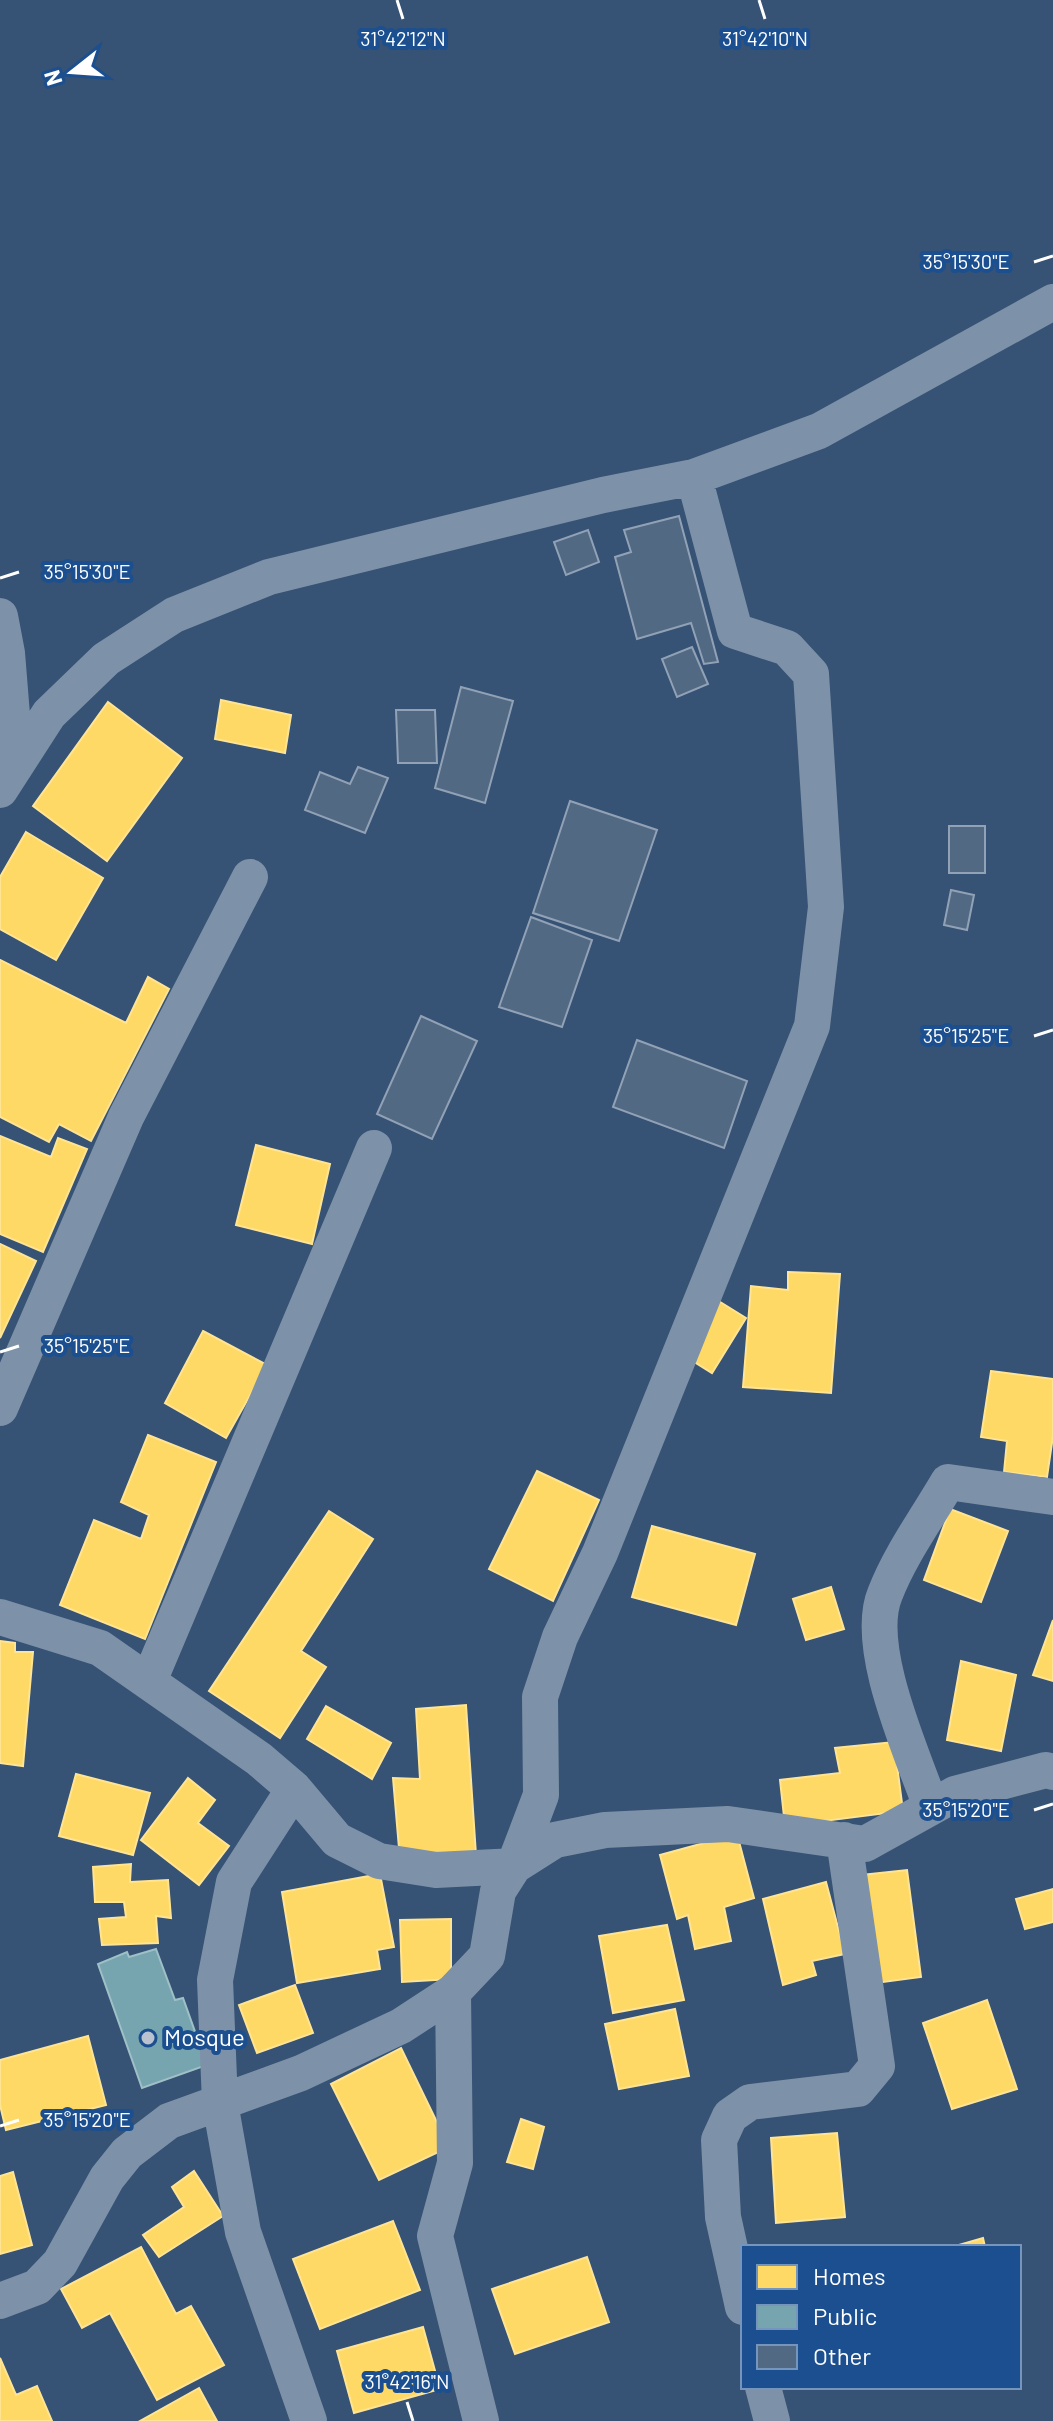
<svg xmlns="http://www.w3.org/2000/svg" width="1053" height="2421" viewBox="0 0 1053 2421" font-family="Barlow,sans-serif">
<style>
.homes{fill:#ffd966;stroke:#ffe494;stroke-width:2}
.public{fill:#76a5af;stroke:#9fc0c7;stroke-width:2}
.building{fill:#526984;stroke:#92a2b6;stroke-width:2}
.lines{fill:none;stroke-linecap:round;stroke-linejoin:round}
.minor{stroke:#7d92a8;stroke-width:36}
.ticks{fill:none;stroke:#fff;stroke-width:3}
.poi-dot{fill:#b9c2ce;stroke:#1b4f8f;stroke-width:3}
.labels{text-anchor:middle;stroke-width:8;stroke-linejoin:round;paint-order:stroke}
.poi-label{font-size:24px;fill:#fff;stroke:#1b4f8f;text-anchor:start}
.ticks-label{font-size:20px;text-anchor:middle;fill:#fff;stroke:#1b4f8f;stroke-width:8;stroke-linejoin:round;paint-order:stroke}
</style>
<rect width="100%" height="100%" fill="#365274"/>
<path class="homes" d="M221,700L291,715L285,753L215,739Z
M108,702L182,758L107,861L33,806Z
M26,832L103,878L56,960L0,929V877Z
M0,960L126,1023L148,977L169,989L91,1141L59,1124L49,1142L0,1117Z
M0,1136L51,1157L58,1138L87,1149L43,1252L0,1234Z
M256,1145L330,1164L312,1244L236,1225Z
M0,1244L36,1261L0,1338Z
M788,1272L840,1274L831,1393L743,1387L751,1286L788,1290Z
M717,1300L746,1318L712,1373L683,1355Z
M203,1331L267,1365L226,1438L165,1403Z
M991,1371L1053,1379V1436L1047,1477L1004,1472L1007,1441L981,1437Z
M148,1435L216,1462L145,1639L60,1605L94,1520L141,1539L149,1515L121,1502Z
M537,1471L599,1500L553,1601L489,1569Z
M950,1509L1008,1531L981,1602L924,1580Z
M329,1511L373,1539L301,1651L326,1667L280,1738L209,1691Z
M652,1526L755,1554L736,1625L632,1597Z
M831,1587L844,1629L806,1640L793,1599Z
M1053,1620V1681L1033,1675Z
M0,1641L15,1643V1652H33L23,1766L0,1763Z
M961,1661L1016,1675L1001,1751L947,1740Z
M466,1705L476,1855L400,1860L393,1778L420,1779L416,1709Z
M326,1706L391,1743L372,1779L307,1739Z
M894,1742L903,1811L785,1826L780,1780L840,1773L835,1748Z
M76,1774L150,1793L133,1855L59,1836Z
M188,1778L215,1800L198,1823L229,1846L199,1885L141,1840Z
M737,1834L754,1898L724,1907L731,1941L695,1949L688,1915L677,1919L660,1855Z
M131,1864L130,1882L168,1880L171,1918L156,1916L158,1943L102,1945L99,1919L126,1917L124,1902H95L93,1867Z
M907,1870L921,1977L876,1983L862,1875Z
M380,1874L394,1947L377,1950L380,1969L297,1983L282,1892Z
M826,1882L845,1954L812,1961L816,1975L783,1985L763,1899Z
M1053,1889V1922L1025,1929L1016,1899Z
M451,1919V1979L402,1982L400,1920Z
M667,1925L684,2000L613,2013L599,1936Z
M295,1985L313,2033L257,2053L239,2005Z
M987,2000L1017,2089L952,2109L923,2023Z
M675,2009L689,2076L619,2089L605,2024Z
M88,2036L106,2105L6,2130L0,2105V2060Z
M401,2048L449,2147L379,2180L331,2084Z
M521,2119L544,2127L533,2169L507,2162Z
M837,2133L845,2217L776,2223L771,2138Z
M194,2171L223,2216L159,2257L143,2235L184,2207L172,2187Z
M13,2172L32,2245L0,2254V2176Z
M393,2221L420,2290L320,2329L293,2259Z
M983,2238L985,2247H952Z
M141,2247L176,2314L191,2306L224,2365L157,2400L110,2313L82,2328L61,2289Z
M587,2257L609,2322L515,2354L492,2289Z
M423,2327L440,2389L354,2413L337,2351Z
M0,2358L16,2395L37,2386L52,2421H0Z
M199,2388L217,2421H140Z"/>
<path class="public" d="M156,1949L175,2000L183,1998L207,2065L142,2088L98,1964L127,1952L129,1957Z"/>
<path class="building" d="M679,516L718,662L704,664L691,623L637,639L615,557L631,552L624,530Z
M588,530L599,562L566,575L554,542Z
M692,647L708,684L677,697L662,659Z
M461,687L513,701L485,803L435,788Z
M396,710H435L437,763H398Z
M358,767L388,778L365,833L305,810L320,772L350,784Z
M570,801L657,830L619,941L533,913Z
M949,826H985V873H949Z
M951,890L974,895L967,930L944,925Z
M531,917L592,940L562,1027L499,1007Z
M421,1016L477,1041L432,1139L377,1114Z
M637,1040L747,1081L724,1148L613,1107Z"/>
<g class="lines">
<path class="minor" d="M0,616L7,653L16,765
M0,790L49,714L106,659L174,615L269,577L603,495L694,477L819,431L1053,302
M0,1408L126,1117L250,877
M0,1617L100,1648L259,1759L294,1789L337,1840L379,1861L436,1870L514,1866L541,1795L540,1697L560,1637L600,1553L812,1026L826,907L811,674L787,648L735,631L694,477
M149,1681L374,1148
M294,1789L234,1882L215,1980L220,2103L243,2232L309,2421
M931,1807C913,1755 863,1647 885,1594C900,1555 927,1518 948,1482L1053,1497
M453,1992L455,2163L435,2236L481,2421
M0,2301L37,2287L60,2263L107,2178L127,2153L169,2121L301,2073L401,2026L453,1992L487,1956L498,1891L514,1866L555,1840L605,1830L728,1824L865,1844L955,1794L1046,1770L1053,1772
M743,2307L723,2217L719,2140L730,2116L750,2102L858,2089L877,2066L844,1840
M763,2387L772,2421"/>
</g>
<path class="ticks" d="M397,0L403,19M759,0L765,19M1034,262L1053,256M0,578L19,572M1034,1036L1053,1030M0,1352L19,1346M1034,1810L1053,1804M0,2126L19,2120M407,2402L413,2421"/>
<circle class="poi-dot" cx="148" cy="2038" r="8"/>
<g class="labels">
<g class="poi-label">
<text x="164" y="2046">Mosque</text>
</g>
</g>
<g class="ticks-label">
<text x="403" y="46">31°42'12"N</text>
<text x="765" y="46">31°42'10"N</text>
<text x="966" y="269">35°15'30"E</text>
<text x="87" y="579">35°15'30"E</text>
<text x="966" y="1043">35°15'25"E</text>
<text x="87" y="1353">35°15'25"E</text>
<text x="966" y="1817">35°15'20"E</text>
<text x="87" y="2127">35°15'20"E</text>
<text x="407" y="2389">31°42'16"N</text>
</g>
<rect x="741" y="2245" width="280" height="144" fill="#1b4f8f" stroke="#7695bc" stroke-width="2"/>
<rect x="757" y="2265" width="40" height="24" fill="#ffd966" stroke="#7695bc" stroke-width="2"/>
<text x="813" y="2285" font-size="24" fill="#ffffff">Homes</text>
<rect x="757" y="2305" width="40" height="24" fill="#76a5af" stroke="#7695bc" stroke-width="2"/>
<text x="813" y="2325" font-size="24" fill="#ffffff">Public</text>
<rect x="757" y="2345" width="40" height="24" fill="#526984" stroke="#7695bc" stroke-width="2"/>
<text x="813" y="2365" font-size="24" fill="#ffffff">Other</text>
<g transform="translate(72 72) rotate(253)" stroke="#1b4f8f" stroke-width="6" paint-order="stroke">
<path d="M0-6L14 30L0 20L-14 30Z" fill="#ffffff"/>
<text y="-12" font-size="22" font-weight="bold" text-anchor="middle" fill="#ffffff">N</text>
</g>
</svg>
